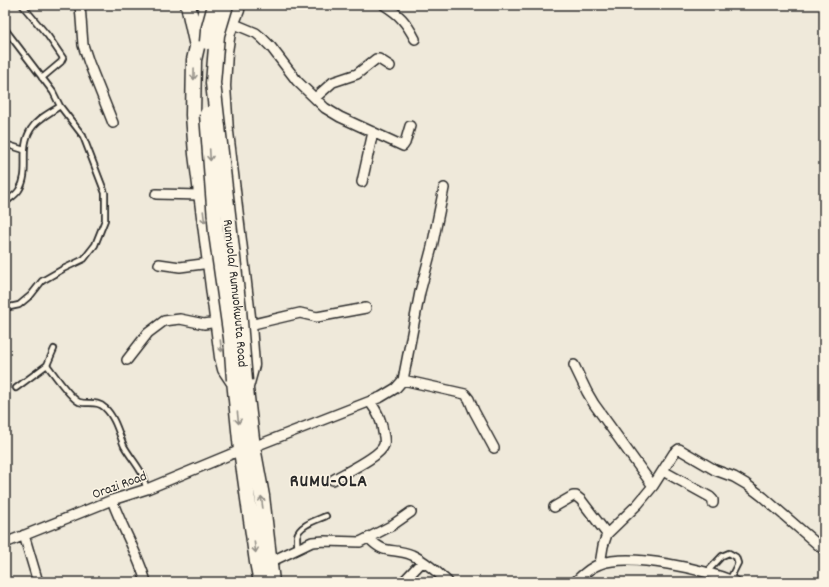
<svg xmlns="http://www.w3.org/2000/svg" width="829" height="587" viewBox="0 0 829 587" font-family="Dekko,sans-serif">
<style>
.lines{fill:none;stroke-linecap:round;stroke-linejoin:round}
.lane-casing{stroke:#2b2b2b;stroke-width:8}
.street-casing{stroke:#2b2b2b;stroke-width:12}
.primary-casing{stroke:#2b2b2b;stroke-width:17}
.lane{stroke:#fcf5e5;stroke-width:4.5}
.street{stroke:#fcf5e5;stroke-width:9}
.primary{stroke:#fcf5e5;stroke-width:14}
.primary-bridge-casing{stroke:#2b2b2b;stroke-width:17;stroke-linecap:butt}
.primary-bridge{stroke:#fcf5e5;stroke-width:14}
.oneway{stroke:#949088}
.labels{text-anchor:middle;stroke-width:3;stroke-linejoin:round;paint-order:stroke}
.street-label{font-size:14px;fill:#2b2b2b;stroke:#fcf5e5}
.district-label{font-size:18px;font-weight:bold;letter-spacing:1px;fill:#2b2b2b;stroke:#fcf5e5}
</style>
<rect width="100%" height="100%" fill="#efe9da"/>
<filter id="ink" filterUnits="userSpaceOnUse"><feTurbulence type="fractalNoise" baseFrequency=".025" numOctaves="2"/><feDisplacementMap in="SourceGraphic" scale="8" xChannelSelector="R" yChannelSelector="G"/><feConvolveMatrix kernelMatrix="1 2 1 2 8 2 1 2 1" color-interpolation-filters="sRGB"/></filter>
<g filter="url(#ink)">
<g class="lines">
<g class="lane-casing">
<path id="lane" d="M22,5L48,36L63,58L61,62L42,78
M5,29L53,92L60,106L83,136L105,193V220L95,245L84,259L63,269L42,281L31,295L19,305L5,308
M5,144L24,150
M5,203C9,199 16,195 19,190C31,172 18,149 31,129C37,119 50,113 60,106
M47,365C54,374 70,398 79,402C88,405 97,400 105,408C115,417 119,434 124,446C129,455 136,463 141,472C143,477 145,484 147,489
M16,388L47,365L54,349
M298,549C297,545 297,540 297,536C299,525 317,520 326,516
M706,573L722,556L729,553L736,557L738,563L730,579"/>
</g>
<g class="street-casing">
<path id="street" d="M80,5L83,45L89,63L113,123
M384,5C400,15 406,22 415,39
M232,23L256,33L262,38L271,47L297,81L325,108L340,117L403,146L405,143L410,126
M315,98L333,82L357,74L376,59H379L390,66
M362,182L373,132
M156,194L201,195
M159,264L180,267L210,263
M249,325L300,313L317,317L366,308
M127,360L148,333L164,321L180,319L204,324L218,322
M574,365L587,392L594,404L653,486
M403,380L465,394L469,399L474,411L494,448
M253,447L381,397L396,388L403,380L420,292L432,247L444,188
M663,471L710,497L713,500V503
M333,480C344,473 380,457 384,445C385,441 384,436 383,432C382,420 377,411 370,402
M112,500C122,528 138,554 146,582
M554,507L573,496H576L581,500L607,534
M24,535L38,582
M369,538C385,556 393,547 412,555C425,561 437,572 448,582
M5,543L112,500L147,489L241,450
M270,562L312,542L325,541L360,542L391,526L411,512
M600,564L603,546L607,534L638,504L653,486L674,453L679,449L715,470L734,477L746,484L763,497L824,550
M403,582L422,562
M575,582C582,575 591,567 600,564C631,552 705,570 736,582"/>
</g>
<g class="primary-casing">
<path id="primary" d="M188,5L196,42
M206,8L194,60L193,115L196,154L222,357L225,369L235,384
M237,10L228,32L225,52L223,86L226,132L249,325L252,365L246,387
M234,380L241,450L257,562L261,582
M245,381L253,447L262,496L272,582"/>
</g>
<use href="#lane" class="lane"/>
<use href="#street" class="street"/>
<use href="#primary" class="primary"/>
<g class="primary-bridge-casing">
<g id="primary-bridge">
<path id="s1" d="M226,5L217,35L213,83L239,310L245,381"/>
<path d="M207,42L208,31L215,5"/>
<path d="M207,114L216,233L231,338L234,380"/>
</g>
</g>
<use href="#primary-bridge" class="primary-bridge"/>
</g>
<defs><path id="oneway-shaft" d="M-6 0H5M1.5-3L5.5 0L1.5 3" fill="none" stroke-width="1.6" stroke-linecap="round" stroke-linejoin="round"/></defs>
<g class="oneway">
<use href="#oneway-shaft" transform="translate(194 74) rotate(91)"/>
<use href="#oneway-shaft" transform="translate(210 155) rotate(87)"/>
<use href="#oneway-shaft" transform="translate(204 217) rotate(83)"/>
<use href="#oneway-shaft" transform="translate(221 346) rotate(83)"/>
<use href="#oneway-shaft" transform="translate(238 418) rotate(84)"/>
<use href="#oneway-shaft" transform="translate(262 502) rotate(-98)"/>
<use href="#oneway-shaft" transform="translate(255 547) rotate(83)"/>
</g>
</g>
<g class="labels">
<g class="street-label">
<text dy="5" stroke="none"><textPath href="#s1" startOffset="291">Rumuola/ Rumuokwuta Road</textPath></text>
<text transform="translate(119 484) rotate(-20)" y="5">Orazi Road</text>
</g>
<g class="district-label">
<text x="329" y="486">RUMU-OLA</text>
</g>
</g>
<rect width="829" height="587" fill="none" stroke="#fcf5e5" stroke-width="20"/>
<rect x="10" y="10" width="809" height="567" fill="none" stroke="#2b2b2b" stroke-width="1.5" filter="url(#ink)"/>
</svg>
